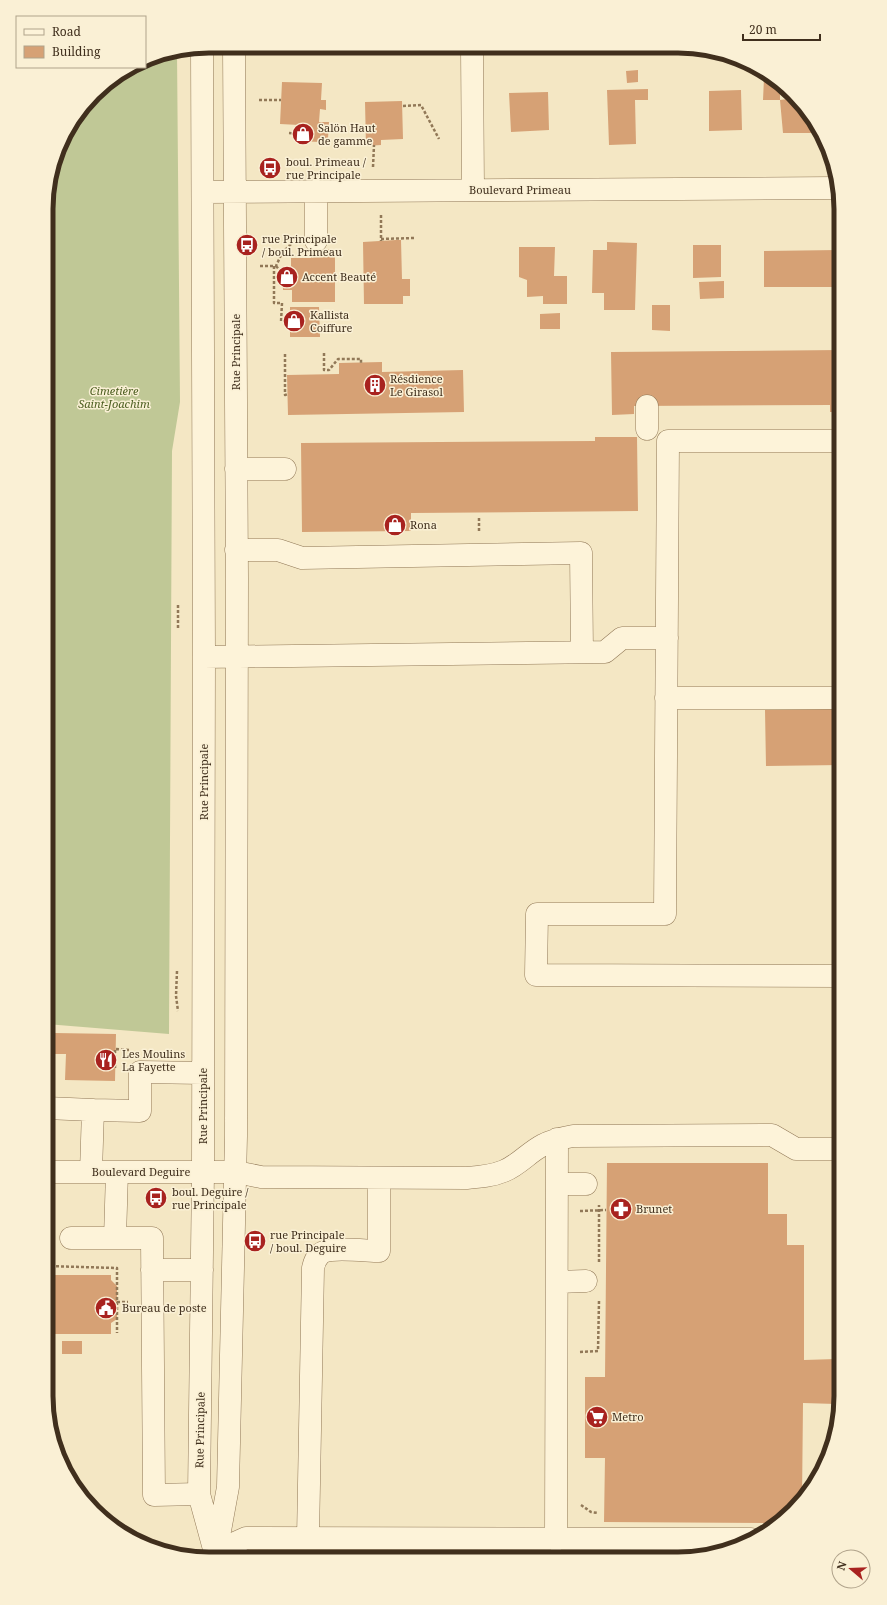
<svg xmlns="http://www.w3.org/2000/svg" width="887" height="1605" viewBox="0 0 887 1605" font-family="'Noto Serif',serif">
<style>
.cemetery{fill:#c0c896}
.building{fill:#d6a175}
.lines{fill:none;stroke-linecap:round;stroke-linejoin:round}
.minor-casing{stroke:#917857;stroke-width:23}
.path{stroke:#917857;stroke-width:2.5;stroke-dasharray:3 2;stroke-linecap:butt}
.minor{stroke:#fdf3d9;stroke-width:22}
.labels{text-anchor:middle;stroke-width:3;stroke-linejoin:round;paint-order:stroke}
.poi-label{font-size:11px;fill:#402f1d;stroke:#faf0d5;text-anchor:start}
.street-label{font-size:11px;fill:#402f1d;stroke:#faf0d5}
.park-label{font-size:11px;font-style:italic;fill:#4d5f21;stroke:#faf0d5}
.rim{fill:none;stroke:#402f1d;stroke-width:5}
</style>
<rect width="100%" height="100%" fill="#f4e7c4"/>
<path class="cemetery" d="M177,52L180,402L172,451L169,1034L46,1024L47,188L63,137L101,87L133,67H145V60L147,58Z"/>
<path class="building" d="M638,70V82L627,83L626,71Z
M764,78H772L780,83V100L796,98L810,115L811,133H783L780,100H763Z
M282,82L322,83L321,100H326V110L320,109L319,122H329L328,138H320V142L298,141L299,125L280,124Z
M648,89V100H635L636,144L609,145L607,90Z
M741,90L742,130L709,131V91Z
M548,92L549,130L511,132L509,93Z
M402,101L403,139L381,140V145L366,146L365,102Z
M396,240H401L402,279H410V296H403V304H364L363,242Z
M607,242L637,243L635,310H604V293H592L593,250H607Z
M693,245H721V277L693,278Z
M519,247H555L554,276H567V304H543V296L527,297V280L519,277Z
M311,249H335V302H292V290H283V272H291V258H311Z
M838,250V287H764V251Z
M724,281V298L700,299L699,282Z
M652,305H670V331L652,330Z
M290,307H319L320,337H290Z
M560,313V329H540V314Z
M841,350V412H830V405L634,406V414L612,415L611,352Z
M382,362V372L463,370L464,412L288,415L287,375L339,374V363Z
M595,437H637L638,511L411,513V531L302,532L301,443L595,441Z
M841,709V765L766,766L765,710Z
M54,1033L116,1034L115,1081L65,1080L66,1054H53Z
M607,1163H768V1214H787V1245H804V1360L836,1359V1404L803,1403L802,1500L780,1523L604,1522L605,1458H585V1377H605Z
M46,1275H111V1280L117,1286V1319L111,1323V1334H46Z
M62,1341H82V1354H62Z"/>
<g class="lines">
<g class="minor-casing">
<path id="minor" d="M202,48L204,657L203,1172L199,1494L214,1549
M472,48L473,190
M203,192L837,188
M316,241V191
M647,429V406
M236,469H285
M236,550H278L302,558L581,553L582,652
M204,657L605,652L622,638H667
M666,698H841
M841,976L536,975L537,914H665L668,441H841
M46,1108L93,1110L91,1172
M93,1110L140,1111V1072L203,1073
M46,1172H236L261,1177L467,1178C480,1177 492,1176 504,1171C519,1165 529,1152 543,1145C552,1140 562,1138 573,1136L772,1135L796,1149H841
M557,1184H586
M71,1238H152L154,1495L199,1494
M115,1238L117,1172
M152,1270H202
M557,1282L586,1281
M308,1538L313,1268C314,1263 316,1258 320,1254C329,1246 366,1251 379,1251V1178
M556,1540L557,1139
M215,1552L246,1538L751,1539
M215,1558L228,1487L236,1136L237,578L234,46"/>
</g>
<path class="path" d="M259,100H281
M403,106L421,105L439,139
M289,133L299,134
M373,167L374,145
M381,215V241
M381,239L415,238
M260,266H276L282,253L292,243
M274,266V303H282L281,322
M276,266L283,274
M284,322H290
M324,353V370H329L338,359H361V363
M285,354V395L288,394
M479,531V518
M178,605V630
M177,971L176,996L178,1011
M115,1068V1049L130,1050
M580,1211L606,1210
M46,1252H52
M599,1262V1205
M46,1266L117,1268V1333
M117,1302H128
M580,1352L598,1351L599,1301
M581,1505L591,1512L598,1513"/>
<use href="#minor" class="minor"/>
</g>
<defs>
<g id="shop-disc" transform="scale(1.15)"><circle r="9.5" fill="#a8221f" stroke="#faf0d5"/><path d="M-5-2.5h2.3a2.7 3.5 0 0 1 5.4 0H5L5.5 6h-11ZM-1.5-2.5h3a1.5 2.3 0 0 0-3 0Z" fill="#fff"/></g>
<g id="bus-disc" transform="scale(1.15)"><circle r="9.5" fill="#a8221f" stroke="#faf0d5"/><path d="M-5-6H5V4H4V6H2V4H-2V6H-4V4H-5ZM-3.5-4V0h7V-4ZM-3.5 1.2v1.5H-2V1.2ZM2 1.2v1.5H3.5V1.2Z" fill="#fff"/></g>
<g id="building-disc" transform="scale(1.15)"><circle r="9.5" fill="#a8221f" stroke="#faf0d5"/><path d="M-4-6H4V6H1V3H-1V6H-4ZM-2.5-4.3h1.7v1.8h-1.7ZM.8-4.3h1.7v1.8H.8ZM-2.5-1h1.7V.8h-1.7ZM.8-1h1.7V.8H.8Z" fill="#fff"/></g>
<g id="restaurant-disc" transform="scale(1.15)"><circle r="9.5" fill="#a8221f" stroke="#faf0d5"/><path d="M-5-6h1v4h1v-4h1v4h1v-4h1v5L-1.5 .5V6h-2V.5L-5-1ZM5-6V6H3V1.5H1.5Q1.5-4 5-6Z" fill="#fff"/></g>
<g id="pharmacy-disc" transform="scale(1.15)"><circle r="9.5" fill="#a8221f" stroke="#faf0d5"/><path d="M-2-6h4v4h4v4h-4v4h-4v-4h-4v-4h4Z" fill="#fff"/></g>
<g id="civic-disc" transform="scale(1.15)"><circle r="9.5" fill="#a8221f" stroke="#faf0d5"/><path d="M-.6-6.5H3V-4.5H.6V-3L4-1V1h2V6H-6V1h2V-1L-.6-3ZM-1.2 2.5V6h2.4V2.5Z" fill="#fff"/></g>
<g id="supermarket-disc" transform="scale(1.15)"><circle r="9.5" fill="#a8221f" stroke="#faf0d5"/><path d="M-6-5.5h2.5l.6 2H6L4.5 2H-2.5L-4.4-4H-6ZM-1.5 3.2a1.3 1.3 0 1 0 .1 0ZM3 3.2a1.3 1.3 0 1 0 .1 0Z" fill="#fff"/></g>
</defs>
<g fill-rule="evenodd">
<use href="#shop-disc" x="303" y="134"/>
<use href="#bus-disc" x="270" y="168"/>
<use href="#bus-disc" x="247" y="245"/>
<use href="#shop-disc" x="287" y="277"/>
<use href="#shop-disc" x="294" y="321"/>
<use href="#building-disc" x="375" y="385"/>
<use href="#shop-disc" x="395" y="525"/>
<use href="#restaurant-disc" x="106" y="1060"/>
<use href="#bus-disc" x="156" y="1198"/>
<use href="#pharmacy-disc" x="621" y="1209"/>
<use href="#bus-disc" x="255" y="1241"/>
<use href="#civic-disc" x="106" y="1308"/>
<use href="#supermarket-disc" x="597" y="1417"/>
</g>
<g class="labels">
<g class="poi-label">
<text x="318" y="132">Salön Haut<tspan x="318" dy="13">de gamme</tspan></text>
<text x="286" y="166">boul. Primeau /<tspan x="286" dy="13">rue Principale</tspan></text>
<text x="262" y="243">rue Principale<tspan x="262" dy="13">/ boul. Primeau</tspan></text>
<text x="302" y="281">Accent Beauté</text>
<text x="310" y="319">Kallista<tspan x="310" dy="13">Coiffure</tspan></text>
<text x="390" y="383">Résdience<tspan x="390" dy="13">Le Girasol</tspan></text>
<text x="410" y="529">Rona</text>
<text x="122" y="1058">Les Moulins<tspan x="122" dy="13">La Fayette</tspan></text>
<text x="172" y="1196">boul. Deguire /<tspan x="172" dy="13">rue Principale</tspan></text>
<text x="636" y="1213">Brunet</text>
<text x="270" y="1239">rue Principale<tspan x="270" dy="13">/ boul. Deguire</tspan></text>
<text x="122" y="1312">Bureau de poste</text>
<text x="612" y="1421">Metro</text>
</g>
<g class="street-label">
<text x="520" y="194">Boulevard Primeau</text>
<text transform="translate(236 352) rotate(-90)" y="4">Rue Principale</text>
<text transform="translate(204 782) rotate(-90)" y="4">Rue Principale</text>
<text transform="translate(203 1106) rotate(-90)" y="4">Rue Principale</text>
<text x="141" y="1176">Boulevard Deguire</text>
<text transform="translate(200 1430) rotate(-89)" y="4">Rue Principale</text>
</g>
<g class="park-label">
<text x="114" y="395">Cimetière<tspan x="114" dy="13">Saint-Joachim</tspan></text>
</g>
</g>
<path d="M0 0H887V1605H0ZM209 53H678A156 156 0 0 1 834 209V1396A156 156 0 0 1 678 1552H209A156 156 0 0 1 53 1396V209A156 156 0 0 1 209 53Z" fill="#faf0d5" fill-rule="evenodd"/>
<path class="rim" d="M209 53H678A156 156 0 0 1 834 209V1396A156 156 0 0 1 678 1552H209A156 156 0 0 1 53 1396V209A156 156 0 0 1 209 53Z"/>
<rect x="16" y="16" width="130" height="52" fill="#faf0d5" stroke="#b0a38b"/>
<rect x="24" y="29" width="20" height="6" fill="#fdf3d9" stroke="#b0a38b"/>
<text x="52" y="36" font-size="12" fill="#402f1d">Road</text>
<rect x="24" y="46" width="20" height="12" fill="#d6a175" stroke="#b0a38b"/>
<text x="52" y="56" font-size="12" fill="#402f1d">Building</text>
<g transform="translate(851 1569) rotate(289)"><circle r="19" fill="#faf0d5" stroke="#b0a38b"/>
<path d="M0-3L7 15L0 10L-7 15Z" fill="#a8221f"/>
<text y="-6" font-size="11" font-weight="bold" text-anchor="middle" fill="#402f1d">N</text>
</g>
<path d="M743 34v6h77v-6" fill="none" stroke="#402f1d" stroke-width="2"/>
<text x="749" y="34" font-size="12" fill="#402f1d" stroke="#faf0d5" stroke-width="3" paint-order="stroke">20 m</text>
</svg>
